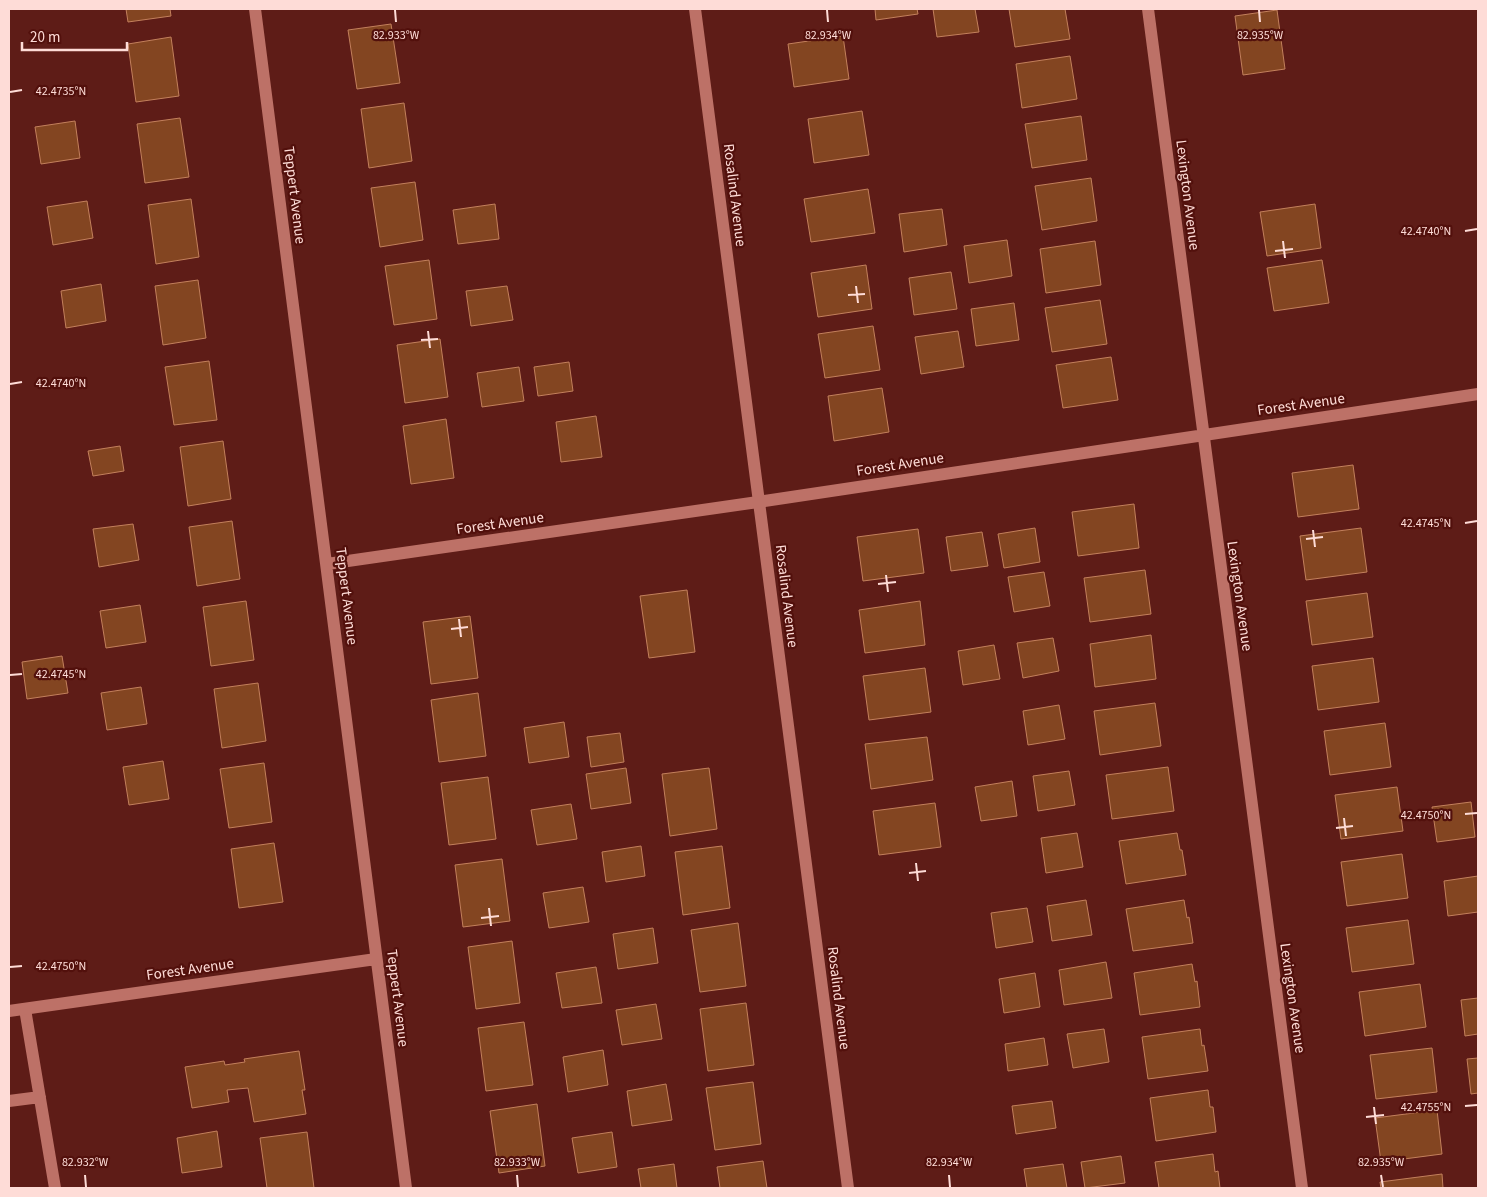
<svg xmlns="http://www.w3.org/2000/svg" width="1487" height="1197" viewBox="0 0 1487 1197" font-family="'Source Sans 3',sans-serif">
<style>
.building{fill:#834521;stroke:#c3805c}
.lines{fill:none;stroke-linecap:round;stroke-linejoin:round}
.lane{stroke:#bd7167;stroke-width:12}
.street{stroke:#bd7167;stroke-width:12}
.ticks{fill:none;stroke:#fedcd7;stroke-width:2}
.labels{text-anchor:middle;stroke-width:4.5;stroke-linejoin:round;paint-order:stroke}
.street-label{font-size:15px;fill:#fedcd7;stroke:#52100c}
.ticks-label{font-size:12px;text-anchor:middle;fill:#fedcd7;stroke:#52100c;stroke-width:4.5;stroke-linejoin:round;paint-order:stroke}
</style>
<rect width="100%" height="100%" fill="#5e1c17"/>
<path class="building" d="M126,9H170L171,16L128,22Z
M875,9H917L918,14L876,20Z
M933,9H975L979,32L937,37Z
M1009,9H1065L1070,39L1015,47Z
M1277,10L1285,69L1243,75L1235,16Z
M391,24L400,83L357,89L348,30Z
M843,36L849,79L794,87L788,44Z
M171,37L179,96L136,102L128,44Z
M1070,56L1077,99L1022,108L1016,64Z
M404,103L412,161L369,168L361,109Z
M862,111L869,155L814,163L808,119Z
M1081,116L1087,160L1032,168L1025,124Z
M180,118L189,177L145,183L137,124Z
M75,121L80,158L41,164L35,127Z
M1091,178L1097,221L1042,230L1035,186Z
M415,182L423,240L380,247L371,188Z
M868,189L875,233L811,242L804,199Z
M191,199L199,257L156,264L148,205Z
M87,201L93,238L53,245L47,207Z
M495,204L499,239L458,244L453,210Z
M1315,204L1321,248L1267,256L1260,212Z
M942,209L947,245L904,252L899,214Z
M1007,240L1012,276L969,283L964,246Z
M1095,241L1101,285L1046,293L1040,249Z
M429,260L437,319L394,325L385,266Z
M1322,260L1329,303L1274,311L1267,268Z
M866,265L872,309L818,317L811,273Z
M951,272L957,309L914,315L909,278Z
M198,280L206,338L163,345L155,286Z
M101,284L106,321L66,328L61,291Z
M507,286L513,320L471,326L466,291Z
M1100,300L1107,344L1052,352L1045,308Z
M1014,303L1019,340L976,346L971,309Z
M873,326L880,370L825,378L818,334Z
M958,331L964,367L921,374L915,337Z
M440,339L448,397L405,403L397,345Z
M1111,357L1118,400L1063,408L1056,365Z
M209,361L217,420L174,425L165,367Z
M569,362L573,391L538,396L534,367Z
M519,367L524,401L482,407L477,373Z
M882,388L889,432L834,441L828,396Z
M596,416L602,457L561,462L556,422Z
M446,419L454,478L411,484L403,426Z
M223,441L231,499L188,506L180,447Z
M120,446L124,471L93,476L88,451Z
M1353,465L1359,509L1298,517L1292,473Z
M1134,504L1139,548L1078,556L1072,512Z
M232,521L240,579L197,586L189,527Z
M133,524L139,560L99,567L93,529Z
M1035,528L1040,562L1004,568L998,534Z
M1361,528L1367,572L1306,580L1300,536Z
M918,529L924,573L863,581L857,537Z
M982,532L988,566L951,571L946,537Z
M1145,570L1151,614L1090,622L1084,578Z
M1044,572L1050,606L1014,612L1008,577Z
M687,590L695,652L649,658L640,596Z
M1367,593L1373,637L1312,645L1306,601Z
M246,601L254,660L211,666L203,607Z
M920,601L925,645L865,653L859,610Z
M140,605L146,642L106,648L100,611Z
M470,616L478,678L431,684L423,622Z
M1151,635L1156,679L1095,687L1090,644Z
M1053,638L1059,671L1023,678L1017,643Z
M994,645L1000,679L963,685L958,651Z
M62,656L68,693L27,699L22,662Z
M1373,658L1379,702L1318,710L1312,666Z
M925,668L931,712L869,720L863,676Z
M258,683L266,741L222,748L214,689Z
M141,687L147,724L107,730L101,693Z
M478,693L486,756L439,762L431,700Z
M1155,703L1161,746L1100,755L1094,711Z
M1059,705L1065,739L1028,745L1023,711Z
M564,722L569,757L529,763L524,728Z
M1385,723L1391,767L1330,775L1324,731Z
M620,733L624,762L591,767L587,737Z
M927,737L933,780L871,789L865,744Z
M163,761L169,799L129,805L123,767Z
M264,763L272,822L229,828L220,769Z
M1168,767L1174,811L1112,819L1106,775Z
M626,768L631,803L591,809L586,774Z
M709,768L717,829L670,836L662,774Z
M1069,771L1075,805L1038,811L1033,776Z
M488,777L496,839L449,845L441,783Z
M1012,781L1017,816L981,821L975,787Z
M1397,787L1403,831L1341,839L1335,795Z
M1471,802L1475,837L1437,842L1432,807Z
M935,803L941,847L879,855L873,811Z
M571,804L577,839L537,845L531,810Z
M1077,833L1083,867L1046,873L1041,838Z
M1177,833L1180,850H1182L1186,875L1126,884L1119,841Z
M274,843L283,902L239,908L231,849Z
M641,846L645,876L606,882L602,852Z
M722,846L730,908L683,915L675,852Z
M1402,854L1408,898L1347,906L1341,862Z
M502,859L510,921L463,927L455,865Z
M1478,876V912L1448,916L1444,881Z
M583,887L589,922L549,928L543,893Z
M1086,900L1092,935L1052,941L1047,906Z
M1184,900L1187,918L1189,917L1193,943L1133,951L1126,909Z
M1027,908L1033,942L996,948L991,913Z
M1408,920L1414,964L1352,972L1346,928Z
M738,923L746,986L700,992L691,930Z
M653,928L658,963L618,969L613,934Z
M512,941L520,1003L476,1009L468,947Z
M1106,962L1112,998L1064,1005L1059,970Z
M1192,964L1195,982L1197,981L1200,1007L1140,1015L1134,973Z
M596,967L602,1003L562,1008L556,973Z
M1035,973L1040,1007L1004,1013L999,979Z
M1420,984L1426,1027L1365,1036L1359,992Z
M1478,998V1034L1465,1036L1461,1000Z
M746,1003L754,1065L708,1071L700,1009Z
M656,1004L662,1039L622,1045L616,1010Z
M524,1022L533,1085L486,1091L478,1028Z
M1104,1029L1109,1062L1073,1068L1067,1034Z
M1200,1029L1202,1046L1204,1045L1208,1071L1148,1079L1142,1037Z
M1044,1038L1048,1065L1008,1071L1005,1044Z
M1432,1048L1437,1092L1376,1099L1370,1055Z
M603,1050L608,1085L568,1092L563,1057Z
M299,1051L305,1090H302L306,1114L254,1122L248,1088L227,1090L229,1102L192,1108L185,1067L224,1061L225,1065L245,1062L244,1059Z
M1478,1058V1093L1471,1094L1467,1059Z
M753,1082L761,1144L715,1150L706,1088Z
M666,1084L672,1120L632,1126L627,1091Z
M1208,1090L1210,1107H1213L1216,1132L1156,1141L1150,1098Z
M1052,1101L1056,1128L1016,1134L1012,1106Z
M537,1104L545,1166L499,1173L490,1111Z
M1437,1110L1442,1154L1381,1162L1375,1118Z
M217,1131L222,1167L182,1173L177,1138Z
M307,1132L314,1188H267L260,1138Z
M612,1132L617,1167L578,1173L572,1138Z
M1213,1154L1215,1172L1218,1171L1220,1188H1159L1155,1162Z
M1121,1156L1125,1183L1085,1188L1081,1162Z
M763,1161L767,1188H720L717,1167Z
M674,1164L677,1188H641L638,1169Z
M1063,1164L1067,1188H1027L1024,1169Z
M1442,1174L1443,1188H1381L1380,1182Z"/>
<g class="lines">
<path class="lane" d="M25,1009L55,1188
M9,1101L40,1097"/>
<path class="street" d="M255,9L406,1188
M695,9L848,1188
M1148,9L1302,1188
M327,564L758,502L1478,394
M9,1011L376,959"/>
</g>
<path class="ticks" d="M395,10L396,22M827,10L828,22M1259,10L1260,22M10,92L22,90M1465,231L1477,229M1283,241L1285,258M1275,251L1293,249M856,286L858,303M848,295L865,294M428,331L430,348M421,340L438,339M10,384L22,382M1465,523L1477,521M1313,530L1315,547M1306,539L1323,537M886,575L888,592M878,584L896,582M459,619L461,637M451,629L468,627M10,675L22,674M1465,814L1477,813M1344,818L1346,836M1336,828L1353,826M916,863L918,881M909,873L926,871M489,908L491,926M481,918L499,916M10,967L22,966M1465,1106L1477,1105M1374,1107L1376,1124M1366,1117L1384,1115M85,1175L86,1187M517,1175L518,1187M949,1175L950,1187M1381,1175L1383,1187"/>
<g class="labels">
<g class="street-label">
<text transform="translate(295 195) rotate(83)" y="5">Teppert Avenue</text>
<text transform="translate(735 195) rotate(83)" y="5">Rosalind Avenue</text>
<text transform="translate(1188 195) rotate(83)" y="5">Lexington Avenue</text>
<text transform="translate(1301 404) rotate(-8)" y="5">Forest Avenue</text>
<text transform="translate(900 464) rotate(-9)" y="5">Forest Avenue</text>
<text transform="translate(500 523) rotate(-8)" y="5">Forest Avenue</text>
<text transform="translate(347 596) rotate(83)" y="5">Teppert Avenue</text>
<text transform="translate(787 596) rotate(83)" y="5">Rosalind Avenue</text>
<text transform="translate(1240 596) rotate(82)" y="5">Lexington Avenue</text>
<text transform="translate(190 969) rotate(-8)" y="5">Forest Avenue</text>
<text transform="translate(398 998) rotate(83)" y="5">Teppert Avenue</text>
<text transform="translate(839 998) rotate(83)" y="5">Rosalind Avenue</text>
<text transform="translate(1293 998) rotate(82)" y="5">Lexington Avenue</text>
</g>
</g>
<g class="ticks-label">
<text x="396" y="39">82.933°W</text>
<text x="828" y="39">82.934°W</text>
<text x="1260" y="39">82.935°W</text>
<text x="61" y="95">42.4735°N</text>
<text x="1426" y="235">42.4740°N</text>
<text x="61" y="387">42.4740°N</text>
<text x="1426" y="527">42.4745°N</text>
<text x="61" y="678">42.4745°N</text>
<text x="1426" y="819">42.4750°N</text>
<text x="61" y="970">42.4750°N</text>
<text x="1426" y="1111">42.4755°N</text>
<text x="85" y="1166">82.932°W</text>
<text x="517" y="1166">82.933°W</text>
<text x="949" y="1166">82.934°W</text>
<text x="1381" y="1166">82.935°W</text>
</g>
<rect width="1487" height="1197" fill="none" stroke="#fedcd7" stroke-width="20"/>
<path d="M22 42v8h105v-8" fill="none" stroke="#fedcd7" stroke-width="2.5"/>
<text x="30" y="42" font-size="15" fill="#fedcd7" stroke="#52100c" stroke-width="4" paint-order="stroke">20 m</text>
</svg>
